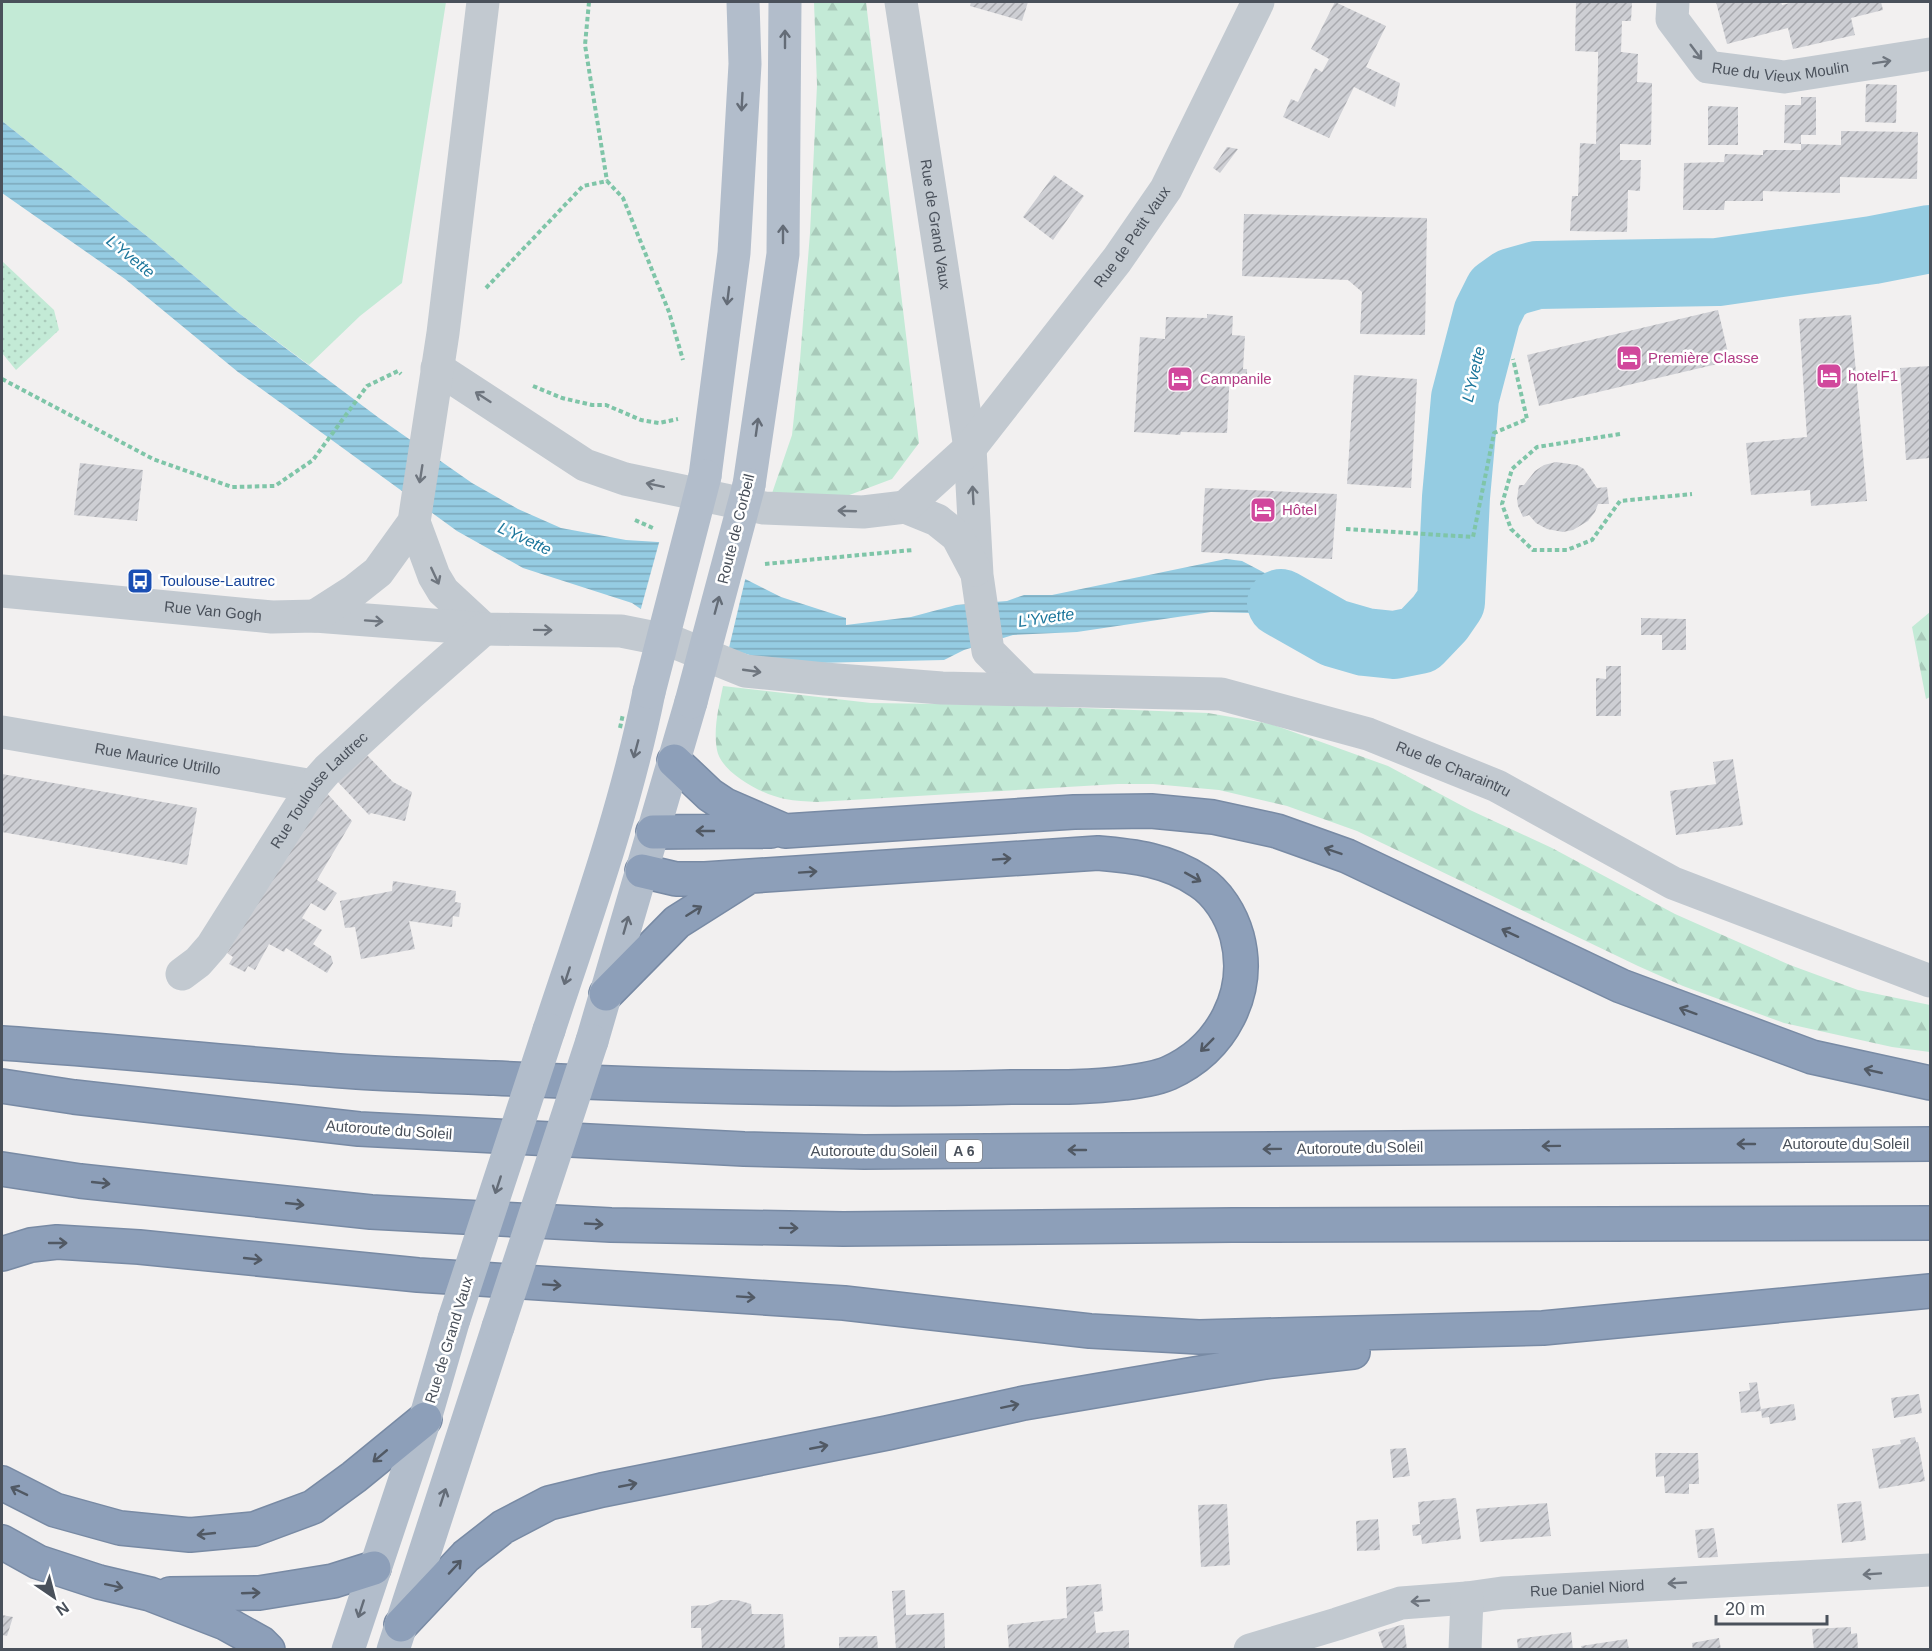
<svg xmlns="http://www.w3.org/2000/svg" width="1932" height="1651" viewBox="0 0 1932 1651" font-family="Helvetica,sans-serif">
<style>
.forest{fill:url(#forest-firs)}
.park{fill:url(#park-dots)}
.pitch{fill:#c3ead6}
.water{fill:url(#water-rules)}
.pier{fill:#f2f0f0}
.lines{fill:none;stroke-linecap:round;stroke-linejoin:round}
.river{stroke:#95cce2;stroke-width:68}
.building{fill:url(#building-hatch)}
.highway-casing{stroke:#788aa4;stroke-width:36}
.path{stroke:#7fc5a8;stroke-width:4;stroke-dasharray:4.5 3;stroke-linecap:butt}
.minor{stroke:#c2c9d0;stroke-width:33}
.major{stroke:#b2bdcb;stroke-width:33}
.highway{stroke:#8d9fb9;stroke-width:33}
.path-bridge{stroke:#7fc5a8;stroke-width:4;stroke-dasharray:4.5 3;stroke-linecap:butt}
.major-bridge{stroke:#b2bdcb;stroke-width:33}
.oneway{stroke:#646c77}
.oneway2{stroke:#6e757e}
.oneway3{stroke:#515964}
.labels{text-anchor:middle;stroke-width:5;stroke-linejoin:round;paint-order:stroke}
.shield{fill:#fff;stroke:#80858c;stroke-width:1.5}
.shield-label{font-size:14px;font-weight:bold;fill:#4a515b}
.street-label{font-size:15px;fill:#4a515b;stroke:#fff}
.hotel-label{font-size:15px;fill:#b23c85;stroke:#fff;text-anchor:start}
.transit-label{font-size:15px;fill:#164399;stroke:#fff;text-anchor:start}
.water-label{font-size:16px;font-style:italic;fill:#1c769b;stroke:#fff}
</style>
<defs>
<pattern id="forest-firs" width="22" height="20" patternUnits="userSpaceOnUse" patternTransform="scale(1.5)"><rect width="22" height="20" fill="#c3ead6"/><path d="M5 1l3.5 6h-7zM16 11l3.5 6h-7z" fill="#a9caba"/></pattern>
<pattern id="park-dots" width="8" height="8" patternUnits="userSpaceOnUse" patternTransform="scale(1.5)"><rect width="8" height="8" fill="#c3ead6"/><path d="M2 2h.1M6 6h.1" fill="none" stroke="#a9caba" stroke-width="1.8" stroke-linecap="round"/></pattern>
<pattern id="water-rules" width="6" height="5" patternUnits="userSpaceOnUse" patternTransform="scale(1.5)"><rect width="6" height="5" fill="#95cce2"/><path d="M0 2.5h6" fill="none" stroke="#7ca8ba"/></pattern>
<pattern id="building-hatch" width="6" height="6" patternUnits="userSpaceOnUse" patternTransform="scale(1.5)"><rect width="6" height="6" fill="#cecfd4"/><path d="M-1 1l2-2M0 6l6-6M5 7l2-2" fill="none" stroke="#a9aaaf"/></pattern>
</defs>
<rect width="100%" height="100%" fill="#f2f0f0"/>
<path class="forest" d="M814,2H866L919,443L892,479L844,497L769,502L792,435L800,360L810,233L817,85Z
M1930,612V697L1926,699L1912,627Z
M723,686L871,703L1011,705L1208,713L1271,724L1388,766L1470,810L1552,848L1675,914L1790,965L1858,990L1930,1005V1052L1892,1047L1784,1023L1683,986L1638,966L1357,831L1287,806L1219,790L1153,784H1118L817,802C806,801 795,801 785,799C763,795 721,773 717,750C713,729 719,706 723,686Z"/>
<path class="park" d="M2,261L54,310L59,330L16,370L2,353Z"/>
<path class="pitch" d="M2,2H446L402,283L360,316L309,365L236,311L153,241L2,121Z"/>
<path class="water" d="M2,121L153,241L236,311L379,418L472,483L518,509L561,528L626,540L674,543L781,597L846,618V625L911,617L956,605L1007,601L1024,595H1052L1226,559L1242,561L1343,614L1365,642L1360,669L1281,626L1251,613L1211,612L1077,632L1013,635L964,650L944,660L813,663L767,660L736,651L654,618L632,603L523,568L457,531L238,372L125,279L2,193Z"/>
<path class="pier" d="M660,539L675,540L746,576L728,652L653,620L640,612Z"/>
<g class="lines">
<path class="river" d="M1281,603L1334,633L1365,642L1394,645L1419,640L1440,618L1451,602L1456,497L1465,398L1487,314L1498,292L1512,282L1537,275L1718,272L1873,250L1930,239"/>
</g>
<path class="building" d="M971,2H1028L1022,21L970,6Z
M1335,2L1386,26L1366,67L1400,83L1395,107L1354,87L1329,138L1283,117L1291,99L1298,102L1315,68L1322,72L1329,59L1311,49Z
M1576,2H1632L1631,21H1622L1621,52L1638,54L1637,82L1652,83L1651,145L1620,144V160H1641L1640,191L1628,190L1627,232L1570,231L1572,196H1578L1580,143L1596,144L1598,67V52L1575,51Z
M1716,2H1781L1782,5L1794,2H1881L1883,10L1851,18L1855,35L1793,49L1788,28L1727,44Z
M1866,84L1897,85L1896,123L1865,122Z
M1801,97H1816V135H1801V144L1784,143L1785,105H1801Z
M1708,106L1738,107V145H1708Z
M1841,131L1918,132L1917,179L1840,177V193L1763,191V201H1725L1724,210H1683L1684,163L1724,162L1725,154L1763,155V150H1801V144L1841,145Z
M1227,147L1238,149L1220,173L1213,168Z
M1054,175L1084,196L1053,240L1023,217Z
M1244,214L1427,218L1425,335L1360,334L1362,292L1348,280L1242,276Z
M1718,310L1730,361L1539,406L1527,355Z
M1207,314L1233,316L1232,335L1245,336L1243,369H1247V379L1230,378V368L1227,433L1181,432L1180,435L1134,432L1140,337L1165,339L1166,317L1207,318Z
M1851,315L1867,501L1811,506L1810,490L1751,495L1746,443L1807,437L1799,319Z
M1930,366V458L1906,460L1900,368Z
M1354,375L1417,379L1411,488L1347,484Z
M1556,462L1577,465L1584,469L1597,488L1607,487L1609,504H1598L1595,512L1588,521L1573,530L1563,532L1547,529L1536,523L1529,515L1523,517L1518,506L1517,499L1519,485H1524L1535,471L1544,465Z
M80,463L143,470L137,521L74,515Z
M1205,488L1337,494L1332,559L1201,552Z
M1641,618L1686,619V650H1662V635H1641Z
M1606,666H1621V716H1596V678L1606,679Z
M365,753L393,782L412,792L405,821L371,813L369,815L336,780Z
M1733,759L1743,825L1676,835L1670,791L1716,784L1713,762Z
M2,774L197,808L187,865L2,832Z
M325,791L352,821L317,880L337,893L325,911L311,903L302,918L322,930L313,944L331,956L333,963L327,973L286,948L284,952L269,944L255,970L248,966L245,972L229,964L233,957L227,953Z
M393,881L456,891L455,902L461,903L459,917L453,916L452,927L409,921L415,949L361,959L355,927L345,928L340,901L392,891Z
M1757,1382L1761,1411L1741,1413L1739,1392L1750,1390L1749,1383Z
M1919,1394L1922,1413L1894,1418L1891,1398Z
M1794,1404L1796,1420L1770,1424L1769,1417L1762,1418L1761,1409Z
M1915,1437L1916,1442H1918L1925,1481L1879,1489L1872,1449L1901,1444L1900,1440Z
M1406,1448L1410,1476L1393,1478L1390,1449Z
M1655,1453H1698L1699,1484H1689V1494L1665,1493L1664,1476L1656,1477Z
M1456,1498L1461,1539L1422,1544L1421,1535L1413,1536L1412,1525L1420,1524L1418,1502Z
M1861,1501L1866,1540L1842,1543L1837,1504Z
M1547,1503L1551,1536L1480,1542L1476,1509Z
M1227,1504L1230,1565L1201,1567L1198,1505Z
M1378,1519L1380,1550L1357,1551L1356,1521Z
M1714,1528L1718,1557L1698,1558L1695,1530Z
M1101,1584L1103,1611L1094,1612L1096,1633L1129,1630V1648L1126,1650H1009L1007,1625L1067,1618L1066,1587Z
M905,1590L906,1615L944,1613L945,1650H896L892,1591Z
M720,1600H737L751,1604L752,1614H783L785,1650H702L701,1628H691V1606L708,1605Z
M2,1615L13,1617L7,1636L2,1635Z
M1401,1625H1404L1407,1650H1384L1378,1632Z
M1851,1627V1634L1857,1633L1858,1650H1814L1812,1629Z
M1571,1632L1573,1650H1518L1517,1639Z
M877,1636L878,1650H839V1637Z
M1719,1638L1721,1650H1693L1692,1643Z
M1627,1639L1629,1650H1582L1581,1646Z"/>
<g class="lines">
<g class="highway-casing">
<path id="highway" d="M674,761L710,795L725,805L785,831L1074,812L1151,811L1213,817L1277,831L1347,856L1621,986L1812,1057L1930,1083
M653,832L771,831
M606,994L677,922L745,879
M2,1043C120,1051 239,1064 357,1072C403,1075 449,1076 494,1078C600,1083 707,1087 813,1088C879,1089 945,1089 1011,1087C1048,1087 1087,1088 1124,1083C1139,1081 1155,1079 1169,1073C1222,1049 1252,993 1237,936C1231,915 1218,893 1199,881C1168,860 1134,856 1098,853L705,879H676L642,871
M2,1086L74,1097L359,1129L744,1149L864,1152L1930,1144
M2,1169L80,1181L371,1212L611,1225L843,1229L1232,1225L1930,1223
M2,1254L31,1245L57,1242L139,1247L418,1275L844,1303L1090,1331L1199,1337L1543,1328L1930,1291
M2,1483L55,1510L120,1528L190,1535L254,1529L313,1507L354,1477L425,1419
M2,1542L38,1562L99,1582L150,1594L225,1623L261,1643L268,1650
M170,1594L259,1593L333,1581L374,1568
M401,1625L466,1556L503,1527L549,1503L602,1490L887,1433L1024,1403L1265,1362L1353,1352"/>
</g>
<path class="path" d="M589,2L585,45L607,181
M486,288L583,186L607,181L623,198L669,312L683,360
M2,379L153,459L232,487L275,486L313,460L367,386L398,371L401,374
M533,386L562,398L592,405H606L641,420L659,423L678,419
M1620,434L1537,447L1512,469L1502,504L1511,529L1533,550H1567L1592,540L1620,501L1692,494
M635,520L655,529
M1346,529L1473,537L1494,433L1527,419L1513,359
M765,564L913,550"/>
<g class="minor">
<path id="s1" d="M901,2L970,448L977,575L988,651L1026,689"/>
<path id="s2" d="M1673,2L1672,19L1708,67L1784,77L1930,54"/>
<path d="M437,368L585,465L625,479L764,508L863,512L905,507L937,520L957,536L975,570"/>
<path id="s3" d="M905,507L970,448L1117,260L1166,189L1258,2"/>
<path d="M414,522L434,576L443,591L484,629"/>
<path id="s4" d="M2,591L272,617L315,616L484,629L621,631L671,641L745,671L825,679L942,688L1221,694L1368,734L1497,786L1673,883L1930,981"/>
<path d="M315,616L354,591L378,572L414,522L443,333L483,2"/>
<path id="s5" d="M2,732L313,786"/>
<path id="s6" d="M182,974L198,962L212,946L313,786L327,770L410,694L484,629"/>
<path id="s7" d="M1250,1650L1337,1624L1401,1603L1467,1598L1502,1593L1930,1570"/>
<path d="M1465,1650L1467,1598"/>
</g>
<path class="major" d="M705,476L734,253L745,64L743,2
M749,485L783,254L785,2
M549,1030C586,918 626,807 649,692
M592,1041L691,702
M348,1650L425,1419L454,1319
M393,1650L498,1327"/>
<use href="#highway" class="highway"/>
<path class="path-bridge" d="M620,728L623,714"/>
<path class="major-bridge" d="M649,692L705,476
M691,702L749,485
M454,1319L549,1030
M498,1327L592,1041"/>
</g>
<defs><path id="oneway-shaft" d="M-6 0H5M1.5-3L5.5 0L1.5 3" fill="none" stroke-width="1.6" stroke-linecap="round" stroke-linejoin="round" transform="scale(1.5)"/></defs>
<g class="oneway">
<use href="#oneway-shaft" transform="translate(785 39) rotate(-90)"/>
<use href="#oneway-shaft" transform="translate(742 102) rotate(93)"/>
<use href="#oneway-shaft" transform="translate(783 234) rotate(-90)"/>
<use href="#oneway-shaft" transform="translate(728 296) rotate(97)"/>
<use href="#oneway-shaft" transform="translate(757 427) rotate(-82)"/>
<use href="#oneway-shaft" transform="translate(717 605) rotate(-75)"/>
<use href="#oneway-shaft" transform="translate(636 749) rotate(105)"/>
<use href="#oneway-shaft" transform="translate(626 925) rotate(-74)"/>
<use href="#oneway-shaft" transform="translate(567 976) rotate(108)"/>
<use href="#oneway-shaft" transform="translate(498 1185) rotate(108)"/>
<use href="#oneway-shaft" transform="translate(443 1497) rotate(-72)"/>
<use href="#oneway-shaft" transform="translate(361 1609) rotate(108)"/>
</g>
<g class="oneway2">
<use href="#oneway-shaft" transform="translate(1696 52) rotate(53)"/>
<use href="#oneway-shaft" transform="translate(1882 62) rotate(-9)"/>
<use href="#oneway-shaft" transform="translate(483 397) rotate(-147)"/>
<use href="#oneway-shaft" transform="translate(421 474) rotate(99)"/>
<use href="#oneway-shaft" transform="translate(655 485) rotate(-168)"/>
<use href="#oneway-shaft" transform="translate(973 495) rotate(-93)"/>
<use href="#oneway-shaft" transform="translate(847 511) rotate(-178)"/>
<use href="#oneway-shaft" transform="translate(435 576) rotate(65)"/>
<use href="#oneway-shaft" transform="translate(374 621) rotate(4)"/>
<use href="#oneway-shaft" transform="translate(543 630) rotate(1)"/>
<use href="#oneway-shaft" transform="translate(752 671) rotate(8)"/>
<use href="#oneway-shaft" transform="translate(1872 1574) rotate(176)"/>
<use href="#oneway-shaft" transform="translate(1677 1583) rotate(177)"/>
<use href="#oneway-shaft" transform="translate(1420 1601) rotate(176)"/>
</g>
<g class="oneway3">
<use href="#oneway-shaft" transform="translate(705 831) rotate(180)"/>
<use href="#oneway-shaft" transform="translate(1333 851) rotate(-161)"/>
<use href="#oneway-shaft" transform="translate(1002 859) rotate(-4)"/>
<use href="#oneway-shaft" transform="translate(808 872) rotate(-4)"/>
<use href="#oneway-shaft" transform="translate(1193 877) rotate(29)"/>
<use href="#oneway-shaft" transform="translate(694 911) rotate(-32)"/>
<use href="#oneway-shaft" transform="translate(1510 933) rotate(-155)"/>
<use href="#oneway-shaft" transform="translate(1688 1011) rotate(-160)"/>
<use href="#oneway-shaft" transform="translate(1207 1045) rotate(135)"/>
<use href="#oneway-shaft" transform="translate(1873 1071) rotate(-167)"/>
<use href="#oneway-shaft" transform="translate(1746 1144) rotate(180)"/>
<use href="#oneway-shaft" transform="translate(1551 1146) rotate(179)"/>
<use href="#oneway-shaft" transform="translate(1272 1149) rotate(179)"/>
<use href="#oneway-shaft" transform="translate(1077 1150) rotate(180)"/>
<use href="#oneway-shaft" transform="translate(101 1183) rotate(6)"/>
<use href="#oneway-shaft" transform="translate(295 1204) rotate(6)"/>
<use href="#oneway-shaft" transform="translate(594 1224) rotate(3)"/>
<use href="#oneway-shaft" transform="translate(789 1228) rotate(1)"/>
<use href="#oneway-shaft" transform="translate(58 1243)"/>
<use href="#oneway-shaft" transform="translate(253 1259) rotate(6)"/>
<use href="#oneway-shaft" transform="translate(552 1285) rotate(4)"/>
<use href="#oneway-shaft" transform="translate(746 1297) rotate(4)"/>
<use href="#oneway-shaft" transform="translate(1010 1406) rotate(-12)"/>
<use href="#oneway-shaft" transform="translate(819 1447) rotate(-11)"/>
<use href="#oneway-shaft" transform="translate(380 1456) rotate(140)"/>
<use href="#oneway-shaft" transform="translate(628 1485) rotate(-11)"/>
<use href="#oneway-shaft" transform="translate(19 1491) rotate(-154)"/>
<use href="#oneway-shaft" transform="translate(206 1534) rotate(174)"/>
<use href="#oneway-shaft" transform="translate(455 1567) rotate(-47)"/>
<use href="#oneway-shaft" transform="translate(114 1586) rotate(12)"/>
<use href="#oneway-shaft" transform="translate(251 1593) rotate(-2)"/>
</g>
<defs>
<g id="hotel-square" transform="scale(1.35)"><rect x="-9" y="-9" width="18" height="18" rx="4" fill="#d1479c" stroke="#fff"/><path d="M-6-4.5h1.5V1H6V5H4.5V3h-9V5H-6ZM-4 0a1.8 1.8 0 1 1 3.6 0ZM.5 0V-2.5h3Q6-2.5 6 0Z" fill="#fff"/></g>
<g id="bus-square" transform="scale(1.35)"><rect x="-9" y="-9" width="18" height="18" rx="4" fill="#1a4fb4" stroke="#fff"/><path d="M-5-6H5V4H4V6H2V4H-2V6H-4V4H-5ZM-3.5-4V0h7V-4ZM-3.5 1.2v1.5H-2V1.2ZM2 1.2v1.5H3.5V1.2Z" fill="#fff"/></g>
</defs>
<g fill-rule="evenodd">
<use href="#hotel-square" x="1629" y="358"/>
<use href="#hotel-square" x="1829" y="376"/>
<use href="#hotel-square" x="1180" y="379"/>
<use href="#hotel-square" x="1263" y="510"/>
<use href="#bus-square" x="140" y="581"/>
</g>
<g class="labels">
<rect class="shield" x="946" y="1140" width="36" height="22" rx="4.5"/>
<g class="shield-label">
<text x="964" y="1156">A 6</text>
</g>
<g class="street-label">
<text dy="5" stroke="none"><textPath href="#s2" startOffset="150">Rue du Vieux Moulin</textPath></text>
<text dy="5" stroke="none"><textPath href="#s1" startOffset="225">Rue de Grand Vaux</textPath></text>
<text dy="5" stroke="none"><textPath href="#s3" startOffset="354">Rue de Petit Vaux</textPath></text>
<text transform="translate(736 529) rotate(-76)" y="5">Route de Corbeil</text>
<text dy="5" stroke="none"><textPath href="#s4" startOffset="212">Rue Van Gogh</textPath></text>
<text dy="5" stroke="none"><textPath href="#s5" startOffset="158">Rue Maurice Utrillo</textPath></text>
<text dy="5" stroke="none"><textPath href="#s4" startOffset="1473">Rue de Charaintru</textPath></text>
<text dy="5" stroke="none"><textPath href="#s6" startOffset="231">Rue Toulouse Lautrec</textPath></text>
<text transform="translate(389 1130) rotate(4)" y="5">Autoroute du Soleil</text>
<text x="1846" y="1149">Autoroute du Soleil</text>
<text transform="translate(1360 1148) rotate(-1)" y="5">Autoroute du Soleil</text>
<text x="874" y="1156">Autoroute du Soleil</text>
<text transform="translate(449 1340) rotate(-73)" y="5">Rue de Grand Vaux</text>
<text dy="5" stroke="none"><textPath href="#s7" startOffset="345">Rue Daniel Niord</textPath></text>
</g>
<g class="hotel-label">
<text x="1648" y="363">Première Classe</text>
<text x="1848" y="381">hotelF1</text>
<text x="1200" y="384">Campanile</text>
<text x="1282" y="515">Hôtel</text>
</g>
<g class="transit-label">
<text x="160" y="586">Toulouse-Lautrec</text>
</g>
<g class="water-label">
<text transform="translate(131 256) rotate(39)" y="6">L'Yvette</text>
<text transform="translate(1473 374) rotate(-77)" y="6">L'Yvette</text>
<text transform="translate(525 538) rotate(25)" y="6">L'Yvette</text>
<text transform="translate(1046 617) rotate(-8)" y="6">L'Yvette</text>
</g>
</g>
<rect width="1932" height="1651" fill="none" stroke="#4a515b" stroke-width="6"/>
<g transform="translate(54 1597) rotate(145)" stroke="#ffffff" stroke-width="4.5" paint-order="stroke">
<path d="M0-4.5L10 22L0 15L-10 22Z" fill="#4a515b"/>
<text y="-9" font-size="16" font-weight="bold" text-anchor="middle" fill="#4a515b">N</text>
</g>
<path d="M1716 1615v9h111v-9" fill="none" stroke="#4a515b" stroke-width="3"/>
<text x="1725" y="1615" font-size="18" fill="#4a515b" stroke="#ffffff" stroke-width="4.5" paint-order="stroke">20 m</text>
</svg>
